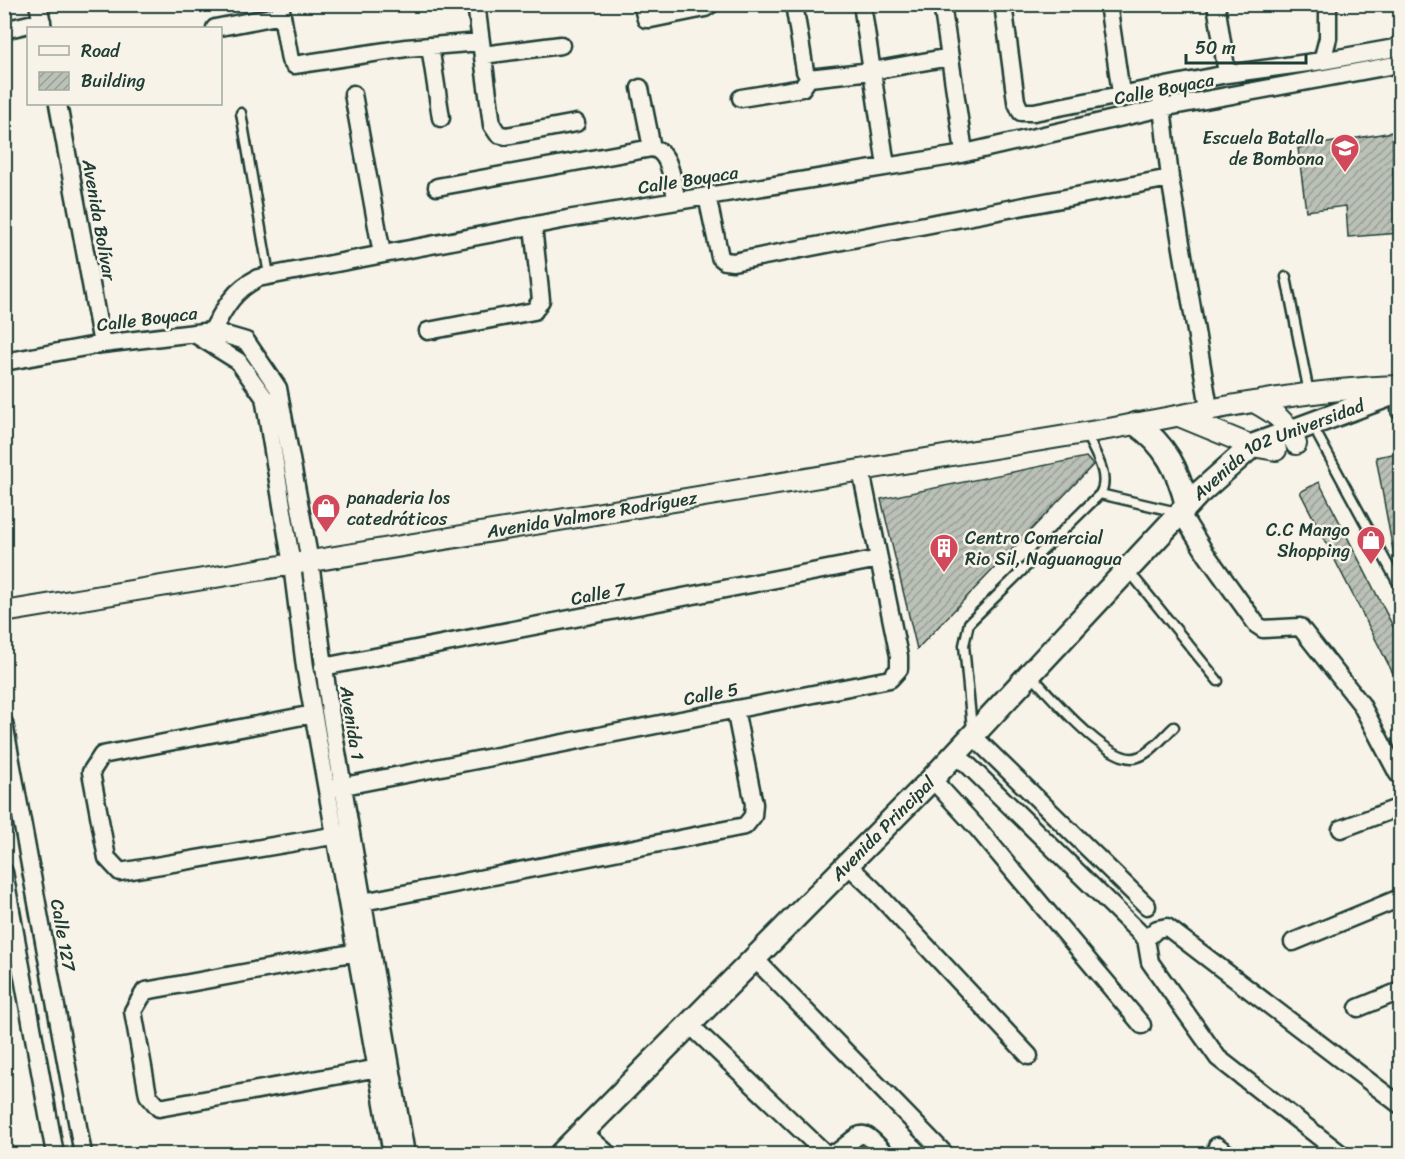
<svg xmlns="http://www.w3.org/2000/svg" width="1405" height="1159" viewBox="0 0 1405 1159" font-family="Sriracha,sans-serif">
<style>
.building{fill:url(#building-hatch);stroke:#1f3d34;stroke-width:1.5}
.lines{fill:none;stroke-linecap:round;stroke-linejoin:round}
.service-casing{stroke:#1f3d34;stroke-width:13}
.minor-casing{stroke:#1f3d34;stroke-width:21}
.tertiary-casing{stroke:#1f3d34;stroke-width:24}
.secondary-casing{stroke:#1f3d34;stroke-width:27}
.service{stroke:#f7f3e8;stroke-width:8}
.minor{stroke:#f7f3e8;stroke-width:16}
.tertiary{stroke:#f7f3e8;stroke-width:20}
.secondary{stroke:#f7f3e8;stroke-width:22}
.labels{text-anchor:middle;stroke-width:5;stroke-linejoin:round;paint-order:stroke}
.street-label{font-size:18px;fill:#1f3d34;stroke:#f7f3e8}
.poi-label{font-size:18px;fill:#1f3d34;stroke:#f7f3e8;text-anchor:end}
</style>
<defs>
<pattern id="building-hatch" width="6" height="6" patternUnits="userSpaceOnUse" patternTransform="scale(1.5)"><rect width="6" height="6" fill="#bbc1b6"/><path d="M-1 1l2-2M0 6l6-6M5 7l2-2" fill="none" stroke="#979e95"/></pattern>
</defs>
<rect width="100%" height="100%" fill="#f7f3e8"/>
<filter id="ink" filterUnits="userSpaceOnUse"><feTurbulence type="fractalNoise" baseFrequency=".0167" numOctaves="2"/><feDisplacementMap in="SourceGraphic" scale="12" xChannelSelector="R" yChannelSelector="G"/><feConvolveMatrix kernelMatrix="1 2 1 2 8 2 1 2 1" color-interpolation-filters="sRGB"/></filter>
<g filter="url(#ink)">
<path class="building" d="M1393,132V174L1401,233L1348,237L1346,206L1306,211L1298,148Z
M1397,453L1401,471V555L1394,556L1376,457Z
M1086,457L1093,465L917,649L881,499Z
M1319,482L1401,642V689L1300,492Z"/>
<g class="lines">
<g class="service-casing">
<path id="service" d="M241,113L269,275
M1286,277L1309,393
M1318,436L1400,587
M1100,494L1177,512
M1128,570L1218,681
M1030,674C1049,694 1111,768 1138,757C1151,753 1164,736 1174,727
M972,729L964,645L969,623L1100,494C1111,476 1094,452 1086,434"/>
</g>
<g class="minor-casing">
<path id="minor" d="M38,4L43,28
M280,4L290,60L294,65L406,48L481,42
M476,4L492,125L498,134L506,136L576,123
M642,4L646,19H651L705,8L711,4
M794,4L805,71L809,78L872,71L950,57
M862,4L886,166
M942,4L964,152
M1003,4L1016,101L1021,112H1034L1227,74L1322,61L1395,48L1400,44
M1108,4L1121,93
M1216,4L1227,74
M215,28L282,15
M4,30L42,21
M430,46L441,118
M483,55L561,45
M1322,61L1328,38V4
M640,88L652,148
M353,94L382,254
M741,98L802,88L809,78
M1161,98L1170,178L1209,408
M58,104L102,344
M437,187L652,148C672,152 672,184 677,201
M707,196L720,257L725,261L733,262L1170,178
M212,331L246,341L278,388L310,562L330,711L406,1154
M428,331L534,311L541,300L533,226
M193,333L238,361L264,397L292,565L305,667L392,1154
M4,362L102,344L212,331C225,307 234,290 258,278L567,219L952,156L1162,108L1400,64
M1400,407V411
M1180,512L1206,554L1257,625L1263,629L1300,627L1361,704L1398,774
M323,667L879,559
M313,714L102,755L91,772L107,858L120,872L344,834
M4,723L83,1154
M973,736L1147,906
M953,757L966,763L1146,939L1150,962L1218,1058L1341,1154
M932,779L979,830L1142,1025
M334,788L890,679L899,669V656L861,471
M1341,829L1400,807
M848,865L872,888L1029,1056
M4,872L55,1154
M363,902L745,826L753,816L754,804L735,709
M1146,939L1157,929L1167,927L1400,1105
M1293,942L1400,898
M368,950L145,991L133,1011L148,1095L159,1108L384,1067
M755,959L945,1154
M1358,1008L1400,991
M690,1025L825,1153H836C865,1132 858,1125 886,1154
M583,1132L608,1154
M1217,1146L1228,1154"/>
</g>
<g class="tertiary-casing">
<g id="tertiary">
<path d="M1254,402C1274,413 1288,421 1296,444"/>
<path d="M1179,416L1252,446L1276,450"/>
<path id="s1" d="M4,612L1108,429C1205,411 1301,389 1400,386"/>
</g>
</g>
<g class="secondary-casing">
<g id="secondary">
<path d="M1136,424C1166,445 1178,470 1187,505"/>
<path id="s2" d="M561,1154L932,779L1197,495L1252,446L1400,391"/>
</g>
</g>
<use href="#service" class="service"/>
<use href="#minor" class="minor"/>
<use href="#tertiary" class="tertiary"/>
<use href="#secondary" class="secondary"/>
</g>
</g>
<defs>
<g id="school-pin" transform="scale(1.5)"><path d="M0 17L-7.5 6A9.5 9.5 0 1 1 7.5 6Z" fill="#d1495b" stroke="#f7f3e8"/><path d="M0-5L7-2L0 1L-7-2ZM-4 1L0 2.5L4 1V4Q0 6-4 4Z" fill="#fff"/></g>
<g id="shop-pin" transform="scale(1.5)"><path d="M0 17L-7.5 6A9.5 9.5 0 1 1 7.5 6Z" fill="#d1495b" stroke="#f7f3e8"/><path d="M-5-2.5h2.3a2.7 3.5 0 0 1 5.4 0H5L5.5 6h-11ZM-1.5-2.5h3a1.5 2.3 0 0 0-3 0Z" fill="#fff"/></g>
<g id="building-pin" transform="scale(1.5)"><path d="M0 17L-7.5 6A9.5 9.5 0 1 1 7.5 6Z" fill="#d1495b" stroke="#f7f3e8"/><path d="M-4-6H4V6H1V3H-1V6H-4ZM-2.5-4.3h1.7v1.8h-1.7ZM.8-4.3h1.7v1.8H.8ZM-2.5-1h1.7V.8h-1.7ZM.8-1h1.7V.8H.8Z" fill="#fff"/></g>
</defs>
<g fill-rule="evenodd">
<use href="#school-pin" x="1345" y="148"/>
<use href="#shop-pin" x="326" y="508"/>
<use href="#shop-pin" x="1371" y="540"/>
<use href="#building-pin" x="944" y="548"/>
</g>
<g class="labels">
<g class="street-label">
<text transform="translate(1164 89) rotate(-11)" y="6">Calle Boyaca</text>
<text transform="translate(688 180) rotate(-9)" y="6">Calle Boyaca</text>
<text transform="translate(99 220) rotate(80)" y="6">Avenida Bolívar</text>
<text transform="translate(147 319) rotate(-7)" y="6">Calle Boyaca</text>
<text dy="6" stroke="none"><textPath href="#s2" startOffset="1011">Avenida 102 Universidad</textPath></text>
<text dy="6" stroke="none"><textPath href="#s1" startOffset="596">Avenida Valmore Rodríguez</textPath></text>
<text transform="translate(598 594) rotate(-11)" y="6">Calle 7</text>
<text transform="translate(711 694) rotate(-11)" y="6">Calle 5</text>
<text transform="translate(352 723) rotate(81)" y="6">Avenida 1</text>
<text dy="6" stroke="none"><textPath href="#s2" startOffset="458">Avenida Principal</textPath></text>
<text transform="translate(63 935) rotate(80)" y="6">Calle 127</text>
</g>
<g class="poi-label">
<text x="1324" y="144">Escuela Batalla<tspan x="1324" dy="21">de Bombona</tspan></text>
<text x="347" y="504" text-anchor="start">panaderia los<tspan x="347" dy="21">catedráticos</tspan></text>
<text x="1350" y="536">C.C Mango<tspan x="1350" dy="21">Shopping</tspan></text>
<text x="965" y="544" text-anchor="start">Centro Comercial<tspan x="965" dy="21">Rio Sil, Naguanagua</tspan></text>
</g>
</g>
<rect width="1405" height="1159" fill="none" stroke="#f7f3e8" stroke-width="24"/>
<rect x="12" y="12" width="1381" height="1135" fill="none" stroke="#1f3d34" stroke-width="2" filter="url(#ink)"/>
<rect x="27" y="27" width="195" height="78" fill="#f7f3e8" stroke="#a1aaa0" stroke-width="1.5"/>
<rect x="39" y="46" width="30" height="9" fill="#f7f3e8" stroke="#a1aaa0" stroke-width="1.5"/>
<text x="81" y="57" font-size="18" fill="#1f3d34">Road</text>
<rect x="39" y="72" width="30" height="18" fill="url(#building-hatch)" stroke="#a1aaa0" stroke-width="1.5"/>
<text x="81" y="87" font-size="18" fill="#1f3d34">Building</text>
<path d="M1186 54v9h120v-9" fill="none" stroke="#1f3d34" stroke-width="3"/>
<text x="1195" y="54" font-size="18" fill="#1f3d34" stroke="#f7f3e8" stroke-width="4.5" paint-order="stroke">50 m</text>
</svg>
